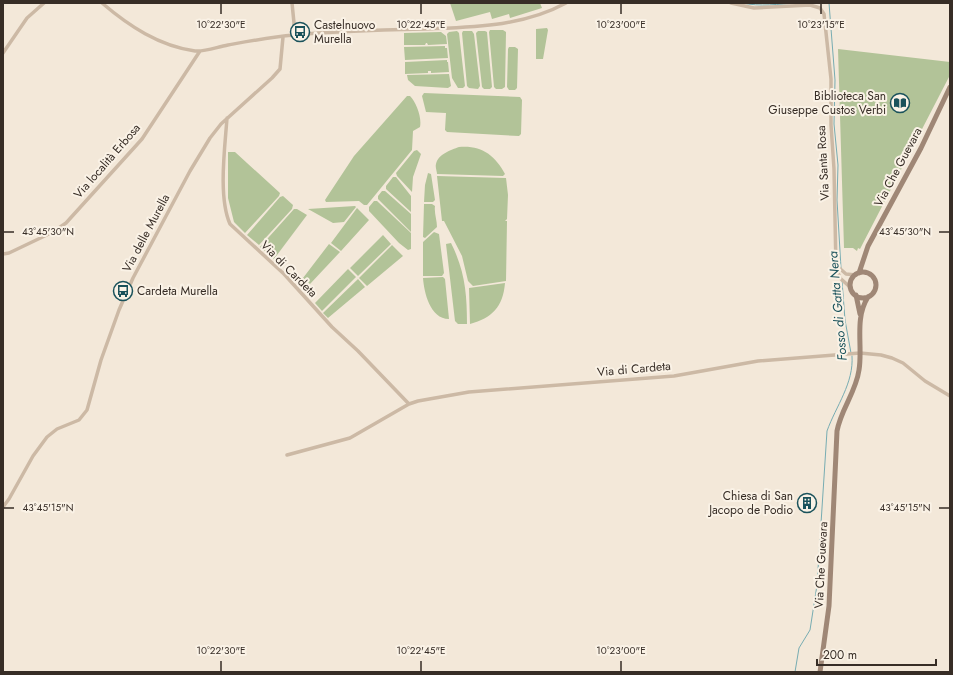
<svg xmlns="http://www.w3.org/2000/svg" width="953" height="675" viewBox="0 0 953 675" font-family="Jost,sans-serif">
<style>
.green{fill:#b2c398}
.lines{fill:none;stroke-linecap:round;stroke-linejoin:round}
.stream{stroke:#77acb2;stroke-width:1}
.street{stroke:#ccb9a5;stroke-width:3.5}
.secondary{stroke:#9f8776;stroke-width:5}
.ticks{fill:none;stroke:#372d26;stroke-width:1.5}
.labels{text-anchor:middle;stroke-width:4;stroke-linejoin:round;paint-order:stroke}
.poi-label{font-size:12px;fill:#372d26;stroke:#faf2e6;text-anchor:start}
.street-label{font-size:12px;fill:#372d26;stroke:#faf2e6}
.water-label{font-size:13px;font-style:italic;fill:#1a525b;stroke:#faf2e6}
.ticks-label{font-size:10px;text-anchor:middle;fill:#372d26;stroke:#faf2e6;stroke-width:4;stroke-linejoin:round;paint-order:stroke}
</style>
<rect width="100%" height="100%" fill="#f3e8d9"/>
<path class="green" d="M450,3H540L542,8L510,18L509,14L492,19L490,12L456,21Z
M547,28L548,30L543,59H536V29Z
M490,30H503L506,32L505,87L502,89H496L494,87L489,32Z
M457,31L459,33L465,86L463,88H458L452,78L447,34L449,32Z
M463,31H472L474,34L480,86L478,89L469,88L467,86L462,33Z
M478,31H485L487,32L492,87L490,89H484L482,87L476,33Z
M441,32L446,36L447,44L428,45L427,43H426L425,45H404V33Z
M445,46V48H447L448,58L405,60L404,47Z
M509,47H515L518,49L517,88L515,90H509L507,87L508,49Z
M838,49L950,62V75L860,249L858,248L857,251L853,248H844Z
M447,60V62H448L449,72L431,73V71H428V73L405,74V62Z
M449,74L451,86L448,88L415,86L408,80L407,75Z
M424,93L520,97L522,100L521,134L519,136L447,132L445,130L446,113L426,112L422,96Z
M407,96H410C416,102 422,117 420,127L413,131L412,150L367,205H364L359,201L326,202L325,200L354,156Z
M459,147C481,145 495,155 505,174L503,176L437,174C437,171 435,167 436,164C438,154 451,150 459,147Z
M417,150L421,154L413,177L412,192L397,176L396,173L414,151Z
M228,152H235L280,193L279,196L245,233L234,222L228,198Z
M428,173L431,174L435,200L433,202H424L425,185Z
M437,176L506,178L508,195L507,219L505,221H507L506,281L473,286L468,281L462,256L444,221H442Z
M393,177H396L411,196V212L386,189V186Z
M382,191H385L411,214V232L378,199V196Z
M283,196L293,205L292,209L259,245L247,235L280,197Z
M374,201H377L411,233V249L408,250L399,243L369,211V207Z
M424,204H432L435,206C434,213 437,220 437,227L425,238L423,237Z
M355,206L356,207L344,222L333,223L308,209Z
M357,208L369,220L341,251L331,243Z
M294,209H297L307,215L274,259L260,247Z
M434,232L439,234L444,273L442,276H423V242Z
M383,235L391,244L358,276L350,268Z
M451,243C465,271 467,294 467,324H458L455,321L446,244Z
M329,244L340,252L310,284L303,278Z
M392,245L403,256L367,286L359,278Z
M348,269L356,277L322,311L315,303Z
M443,277L445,279L449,319C430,319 424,292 423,278Z
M358,279L365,287L328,318L323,313Z
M505,283C503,307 492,318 470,324L469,288Z"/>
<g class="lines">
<path class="stream" d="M742,3C760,7 779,4 797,3
M829,3L835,80L834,124L838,165L837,200L841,268
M842,281L845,320L851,353
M795,672L799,648L810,630L817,585L827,431C836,406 854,383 852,356"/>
<path class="street" d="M102,3C129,26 159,46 195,51C205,52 217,47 228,45C250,41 271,37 294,35C337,31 380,30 424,29C472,27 522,27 566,3
M292,3L294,23L293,35
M731,3L754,8L810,5L820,8L824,14L831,79V125L834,169L836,268L840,278L851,288
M3,53L27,18L44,3
M227,118C225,147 218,197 230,224L284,274L332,327L358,351L409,404L418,401L469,392L674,376L758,361L860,353L881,355L892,358L903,363L925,381L950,396
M3,254L9,253L53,232L66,223L142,139L200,51
M837,266L846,274L856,275
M287,455L350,438L409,404
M3,507L9,499L33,456L47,437L57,429L79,420L87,410L101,360L119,310L133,278L190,171L210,138L221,124L272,78L280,69L283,37"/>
<path class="secondary" d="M850 285a13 13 0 1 1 26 0a13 13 0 1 1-26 0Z
M859,273L868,246L921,148L950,87
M856,295L860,314
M820,672L829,606L837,431C841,409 856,392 859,370C863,346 854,319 868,297"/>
</g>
<path class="ticks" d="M221,4V14M421,4V14M621,4V14M821,4V14M4,232H14M939,232H949M4,508H14M939,508H949M221,661V671M421,661V671M621,661V671"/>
<defs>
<g id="bus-ring" transform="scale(1)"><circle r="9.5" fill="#faf2e6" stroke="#1a525b" stroke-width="1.5"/><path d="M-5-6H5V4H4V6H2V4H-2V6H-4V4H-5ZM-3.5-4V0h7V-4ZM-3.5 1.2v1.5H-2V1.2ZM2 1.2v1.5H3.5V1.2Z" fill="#1a525b"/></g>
<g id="library-ring" transform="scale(1)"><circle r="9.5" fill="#faf2e6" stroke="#1a525b" stroke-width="1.5"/><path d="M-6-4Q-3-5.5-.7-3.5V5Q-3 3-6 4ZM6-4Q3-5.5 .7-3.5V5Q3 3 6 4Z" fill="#1a525b"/></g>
<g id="building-ring" transform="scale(1)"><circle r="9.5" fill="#faf2e6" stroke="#1a525b" stroke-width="1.5"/><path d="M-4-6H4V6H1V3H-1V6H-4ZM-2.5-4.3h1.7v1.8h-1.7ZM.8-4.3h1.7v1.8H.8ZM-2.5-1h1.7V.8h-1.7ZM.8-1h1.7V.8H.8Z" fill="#1a525b"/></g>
</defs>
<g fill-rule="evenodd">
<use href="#bus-ring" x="300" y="32"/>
<use href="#library-ring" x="900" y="103"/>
<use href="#bus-ring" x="123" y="291"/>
<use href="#building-ring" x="807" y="503"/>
</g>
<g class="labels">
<g class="poi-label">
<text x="314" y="29">Castelnuovo<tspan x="314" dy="14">Murella</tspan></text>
<text x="886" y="100" text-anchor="end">Biblioteca San<tspan x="886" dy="14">Giuseppe Custos Verbi</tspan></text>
<text x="137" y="295">Cardeta Murella</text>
<text x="793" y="500" text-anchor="end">Chiesa di San<tspan x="793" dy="14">Jacopo de Podio</tspan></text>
</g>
<g class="street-label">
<text transform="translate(107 161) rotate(-49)" y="4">Via località Erbosa</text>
<text transform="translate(823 163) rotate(-93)" y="4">Via Santa Rosa</text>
<text transform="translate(898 167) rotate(-62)" y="4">Via Che Guevara</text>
<text transform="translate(146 233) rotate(-62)" y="4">Via delle Murella</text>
<text transform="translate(289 269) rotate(45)" y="4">Via di Cardeta</text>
<text transform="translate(634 369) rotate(-5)" y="4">Via di Cardeta</text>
<text transform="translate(821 565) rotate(-87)" y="4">Via Che Guevara</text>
</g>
<g class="water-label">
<text transform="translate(837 306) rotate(-95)" y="5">Fosso di Gatta Nera</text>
</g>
</g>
<g class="ticks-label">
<text x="221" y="28">10°22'30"E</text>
<text x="421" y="28">10°22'45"E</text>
<text x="621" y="28">10°23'00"E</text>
<text x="821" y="28">10°23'15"E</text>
<text x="48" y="235">43°45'30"N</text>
<text x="905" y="235">43°45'30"N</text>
<text x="48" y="511">43°45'15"N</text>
<text x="905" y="511">43°45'15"N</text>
<text x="221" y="654">10°22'30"E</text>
<text x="421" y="654">10°22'45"E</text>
<text x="621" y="654">10°23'00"E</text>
</g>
<rect width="953" height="675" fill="none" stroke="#372d26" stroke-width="8"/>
<path d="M817 659v6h119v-6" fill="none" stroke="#372d26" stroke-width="2"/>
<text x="823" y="659" font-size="12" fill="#372d26" stroke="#faf2e6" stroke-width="3" paint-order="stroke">200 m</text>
</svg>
